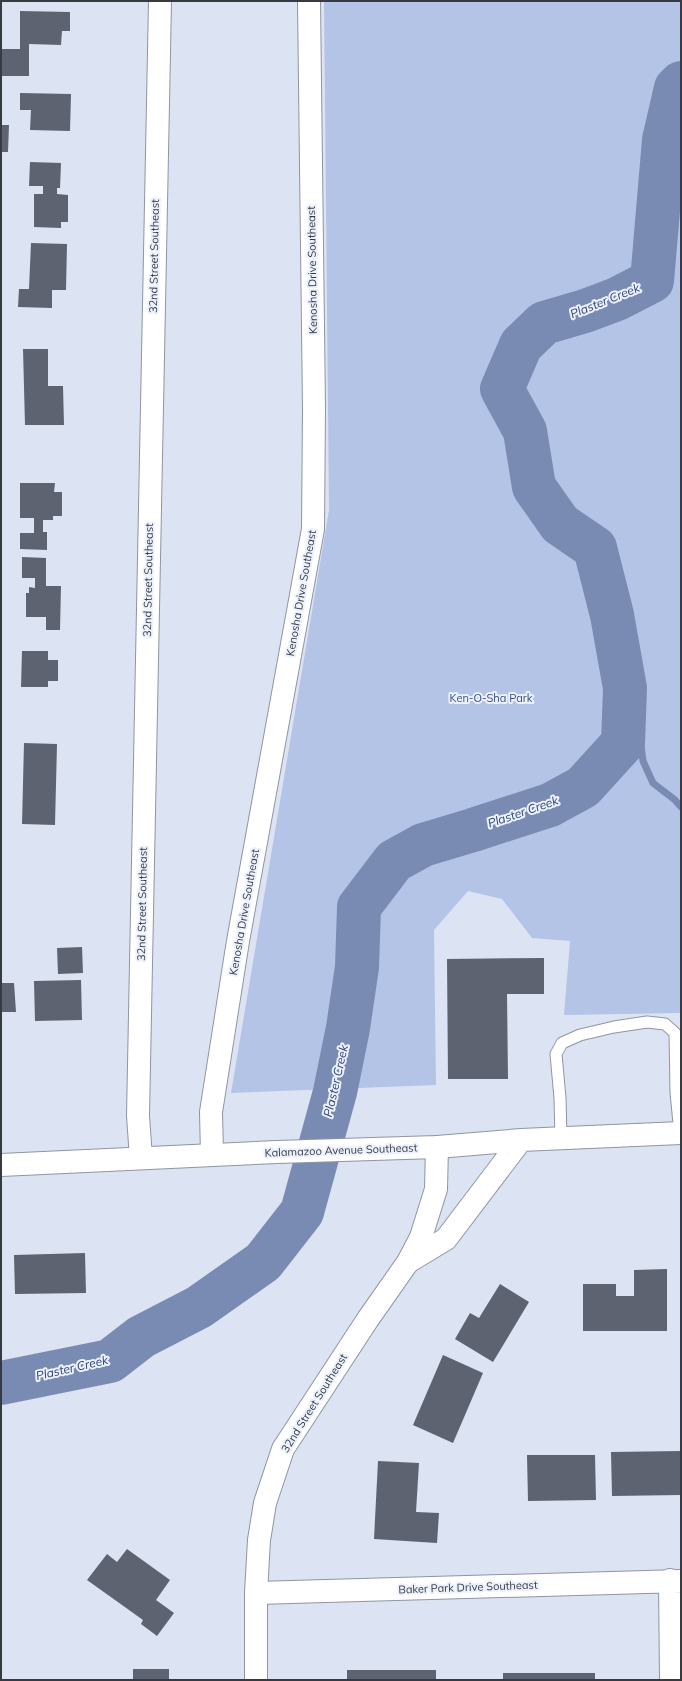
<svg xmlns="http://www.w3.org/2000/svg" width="682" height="1681" viewBox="0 0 682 1681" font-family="Mulish,sans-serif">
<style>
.green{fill:#b4c4e7}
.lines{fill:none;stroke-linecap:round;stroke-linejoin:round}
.stream{stroke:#7a8bb3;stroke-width:7}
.river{stroke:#7a8bb3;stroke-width:44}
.building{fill:#5d6371}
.service-casing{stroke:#8e95a4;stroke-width:13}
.minor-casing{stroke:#8e95a4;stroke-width:24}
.tertiary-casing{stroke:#8e95a4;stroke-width:24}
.secondary-casing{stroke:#8e95a4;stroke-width:24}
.service{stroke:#fff;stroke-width:11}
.minor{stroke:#fff;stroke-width:22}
.tertiary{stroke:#fff;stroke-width:22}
.secondary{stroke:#fff;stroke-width:22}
.labels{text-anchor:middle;stroke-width:4;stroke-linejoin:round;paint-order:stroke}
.street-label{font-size:11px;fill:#373a41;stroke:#ebf1fd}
.park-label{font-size:11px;fill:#384d84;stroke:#ebf1fd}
.water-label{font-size:12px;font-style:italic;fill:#2e4277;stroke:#ebf1fd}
</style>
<rect width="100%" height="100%" fill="#dce3f3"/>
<path class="green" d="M324,1H681V1013L564,1015L570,941L532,938L502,899L468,891L434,930L436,1085L231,1093L329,510Z"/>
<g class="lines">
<path class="stream" d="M625,688L640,738L643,761L653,783L675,800L681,807"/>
<path class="river" d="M1,1383L110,1361L141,1337L199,1307L263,1262L302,1212L335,1092L348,1028L357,967L359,907L394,861L423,845L473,830L550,805L583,787L623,743L625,688L612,615L595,548L560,524L534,487L525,431L502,389L521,345L544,323L585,311L617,299L652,281L664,140L676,88L681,83"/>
</g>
<path class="building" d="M20,11L70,12V31H62L61,45L29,44V76H1V49H20Z
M20,93L71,94L70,131L30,130L31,110H20Z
M1,125H9L8,152H1Z
M30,162L61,163L60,188H57V194L68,195V222H61V228L34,227V194H43V186H29Z
M31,243L67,244L66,290H52V308L18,307L19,289H29Z
M23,349H48V386H63L64,425H25Z
M20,483H55L54,492H62V516H53V520H43V532H47V550L20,549V533H34V518H20Z
M22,557L46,558V586H61L60,630H46V617H26V593H29V587L35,588V578H22Z
M22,651H48V660H58V681H48V687H21Z
M24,743L57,744L55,825L22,824Z
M82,947L83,973L58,974L57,948Z
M544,958V994H507L508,1079H448L447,959Z
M81,980L82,1020L35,1021L34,981Z
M1,983H14L16,1012H1Z
M85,1253L86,1293L15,1294L14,1255Z
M667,1269V1331H583V1284H616V1296H634V1270Z
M500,1284L529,1302L493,1362L455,1339L470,1313L479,1318Z
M443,1355L483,1373L453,1443L413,1425Z
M681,1451V1495L612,1496L611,1452Z
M527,1455H595L596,1500L528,1501Z
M378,1461L419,1463L416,1512L439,1513L437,1543L374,1539Z
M127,1549L170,1580L156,1600L174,1613L157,1636L141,1624L143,1620L87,1580L107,1554L117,1562Z
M133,1669H169V1680H133Z
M347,1670H436V1680H347Z
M503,1673H595V1680H503Z"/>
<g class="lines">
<g class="service-casing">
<path id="service" d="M561,1139L560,1098L556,1054L562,1043L580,1035L614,1027L647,1022L665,1024L675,1033L676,1093L680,1133"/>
</g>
<g class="minor-casing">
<path id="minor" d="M212,1155L211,1112L238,941L313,529L314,409L309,1
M141,1158L138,1116L160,1
M670,1580L671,1680
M256,1593L681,1581"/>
</g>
<g class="tertiary-casing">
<path id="tertiary" d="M256,1680V1593L259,1540L265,1503L283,1449L368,1319L408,1262L421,1237L436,1189L437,1147"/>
</g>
<g class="secondary-casing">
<path id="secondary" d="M1,1165L277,1152L437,1147L521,1140L681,1133
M408,1262L446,1239L521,1140"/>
</g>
<use href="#service" class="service"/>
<use href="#minor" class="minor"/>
<use href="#tertiary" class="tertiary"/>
<use href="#secondary" class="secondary"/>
</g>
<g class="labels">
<g class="street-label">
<text transform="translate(154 256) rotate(-89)" y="4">32nd Street Southeast</text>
<text transform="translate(312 270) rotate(-91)" y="4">Kenosha Drive Southeast</text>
<text transform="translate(148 580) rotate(-89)" y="4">32nd Street Southeast</text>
<text transform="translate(301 593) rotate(-80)" y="4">Kenosha Drive Southeast</text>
<text transform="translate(142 904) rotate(-89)" y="4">32nd Street Southeast</text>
<text transform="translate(244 912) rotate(-80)" y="4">Kenosha Drive Southeast</text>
<text transform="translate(341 1150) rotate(-2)" y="4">Kalamazoo Avenue Southeast</text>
<text transform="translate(314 1403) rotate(-58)" y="4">32nd Street Southeast</text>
<text transform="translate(468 1587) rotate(-2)" y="4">Baker Park Drive Southeast</text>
</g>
<g class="park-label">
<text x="491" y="702">Ken-O-Sha Park</text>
</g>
<g class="water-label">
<text transform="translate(605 301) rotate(-22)" y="4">Plaster Creek</text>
<text transform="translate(523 812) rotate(-19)" y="4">Plaster Creek</text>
<text transform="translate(336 1081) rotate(-77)" y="4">Plaster Creek</text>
<text transform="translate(72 1368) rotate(-13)" y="4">Plaster Creek</text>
</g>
</g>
<rect width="682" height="1681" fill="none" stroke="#373a41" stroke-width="4"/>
</svg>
